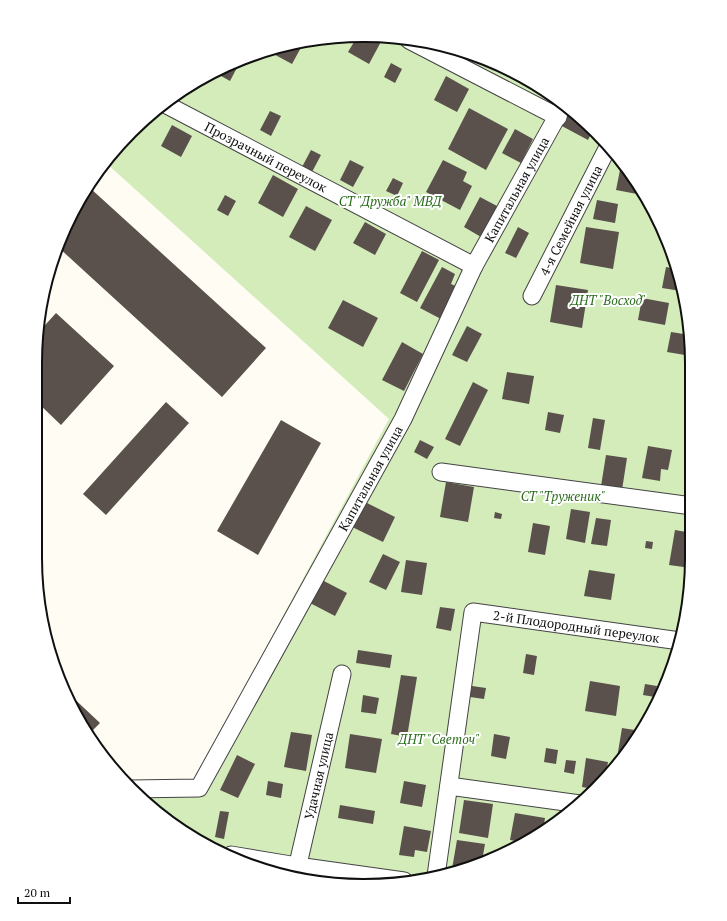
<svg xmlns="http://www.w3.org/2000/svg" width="727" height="921" viewBox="0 0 727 921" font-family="'PT Serif',serif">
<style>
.green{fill:#d3ecba}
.building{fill:#5a514c}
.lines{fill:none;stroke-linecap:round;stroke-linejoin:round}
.street-casing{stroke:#434343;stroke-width:19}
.street{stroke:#fff;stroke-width:17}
.labels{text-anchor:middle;stroke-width:4;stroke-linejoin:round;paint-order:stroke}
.street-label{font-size:13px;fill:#101010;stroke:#fff}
.park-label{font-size:13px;font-style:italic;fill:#2a6c1c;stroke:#fff}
.rim{fill:none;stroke:#101010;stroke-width:2}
</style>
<rect width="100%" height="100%" fill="#fffdf3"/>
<path class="green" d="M385,36L448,46L509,69L563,103L610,147L648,199L675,258L691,342L692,558L686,621L667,683L637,740L580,804L528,842L449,875L364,886L279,875L199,842L138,795L193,783L389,419L105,162L147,116L199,79L258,53L320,38Z"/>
<path class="building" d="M380,36L383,38L369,64L348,52L357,37Z
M304,42L292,64L268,51V50Z
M241,60L230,81L214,72Z
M391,63L402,69L395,83L384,77Z
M446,76L469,89L457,112L434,100Z
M469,108L508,129L486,170L448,149Z
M569,108L593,130L588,140L560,125Z
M270,111L281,116L271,136L260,130Z
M172,125L192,136L181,157L161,146Z
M515,129L533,139L521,163L502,153Z
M311,150L321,155L312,172L302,167Z
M350,160L364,167L353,187L340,180Z
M443,160L467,172L463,181L472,186L460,210L426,192Z
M621,165L624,166L639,186L637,194L616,190Z
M273,175L298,189L283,217L258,203Z
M393,178L403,183L397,196L386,191Z
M90,188L266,348L222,397L58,247Z
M225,195L236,201L228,216L217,210Z
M480,197L497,206L481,237L464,227Z
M597,200L618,204L615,223L593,219Z
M306,206L332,220L315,251L289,237Z
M365,222L386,234L375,255L353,243Z
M518,227L529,233L516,258L505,253Z
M586,227L619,232L613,269L580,263Z
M422,251L439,260L417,302L400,293Z
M442,267L455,274L451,284L458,287L441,319L420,308Z
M666,267L677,269L681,291L662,288Z
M556,285L588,290L582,328L550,322Z
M642,298L669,303L665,325L638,320Z
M343,300L378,318L363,347L328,328Z
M56,313L114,366L61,425L36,401V342L37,334Z
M467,326L482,334L467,362L452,355Z
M671,332L690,335L691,342V356L667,352Z
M402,342L423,354L404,391L382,380Z
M507,372L534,376L529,404L502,399Z
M473,382L488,390L460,446L445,439Z
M166,402L189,423L106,515L83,494Z
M548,412L564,415L560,433L545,430Z
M593,418L605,420L600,450L588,448Z
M281,420L321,443L258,555L217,531Z
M420,440L434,447L427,459L414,452Z
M648,446L672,450L668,470L661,469L660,481L642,478Z
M606,455L627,458L622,490L601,486Z
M446,482L474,487L468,522L440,517Z
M361,500L395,517L383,542L348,525Z
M571,509L590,512L585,543L566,539Z
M495,512L502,514L501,519L494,518Z
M596,518L611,520L607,546L591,544Z
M533,523L550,526L545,555L528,552Z
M675,530L692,533V558L691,568L669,565Z
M646,541L653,542L652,549L645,548Z
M383,554L400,562L386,590L369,582Z
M406,560L427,563L422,595L401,592Z
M589,570L615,574L611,600L584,596Z
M322,580L347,593L335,616L310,603Z
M440,607L455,609L451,631L436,628Z
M358,650L392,655L390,668L356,663Z
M526,654L537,656L534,675L523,673Z
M401,675L417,677L407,737L391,734Z
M590,681L620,686L616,716L585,711Z
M645,684L657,686L655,697L643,695Z
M472,686L486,688L484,699L470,697Z
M66,691L100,723L89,734L79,722Z
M363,695L379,698L376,714L361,712Z
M622,728L641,731L637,740L621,758H617Z
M291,732L312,735L306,771L284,767Z
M350,734L382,739L376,773L345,768Z
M494,734L510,737L506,759L491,756Z
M546,748L558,750L556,764L544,762Z
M237,755L255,764L238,798L220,790Z
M586,758L608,762L606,775L594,789L582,787Z
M566,760L576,761L574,774L564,772Z
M268,781L283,784L281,798L266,795Z
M404,781L426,785L422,807L400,803Z
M464,800L493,804L488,838L459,833Z
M340,805L375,811L373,824L338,818Z
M220,811L229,812L224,839L215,837Z
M515,813L545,818L543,831L526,843L510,840Z
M404,826L431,831L427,852L415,850L414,857L399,855Z
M457,840L485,844L482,861L460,870L452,869Z"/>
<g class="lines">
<g class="street-casing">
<g id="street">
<path d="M409,40L558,117"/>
<path id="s1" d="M165,104L474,266"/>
<path id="s2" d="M532,296L609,145"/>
<path d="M441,472L692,506"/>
<path d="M449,786L580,804"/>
<path id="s3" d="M130,789L199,788L403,419L474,266L564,104"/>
<path d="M231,855L297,866L404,881"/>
<path id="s4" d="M436,876L473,612L680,641"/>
<path id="s5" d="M295,877L342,674"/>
</g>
</g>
<use href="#street" class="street"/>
</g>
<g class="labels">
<g class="street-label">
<text dy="5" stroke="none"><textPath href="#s1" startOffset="114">Прозрачный переулок</textPath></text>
<text dy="5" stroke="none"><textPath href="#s3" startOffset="747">Капитальная улица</textPath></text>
<text dy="5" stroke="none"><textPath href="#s2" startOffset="85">4-я Семейная улица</textPath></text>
<text dy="5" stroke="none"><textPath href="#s3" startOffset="423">Капитальная улица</textPath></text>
<text dy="5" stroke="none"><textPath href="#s4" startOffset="371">2-й Плодородный переулок</textPath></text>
<text dy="5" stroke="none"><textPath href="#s5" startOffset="104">Удачная улица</textPath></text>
</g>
<g class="park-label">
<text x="390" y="206">СТ "Дружба" МВД</text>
<text x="608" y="305">ДНТ "Восход"</text>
<text x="563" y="501">СТ "Труженик"</text>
<text x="439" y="744">ДНТ "Светоч"</text>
</g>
</g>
<path d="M0 0H727V921H0ZM363 42H364A321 321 0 0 1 685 363V558A321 321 0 0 1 364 879H363A321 321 0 0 1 42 558V363A321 321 0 0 1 363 42Z" fill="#fff" fill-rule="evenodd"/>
<path class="rim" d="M363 42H364A321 321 0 0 1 685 363V558A321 321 0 0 1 364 879H363A321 321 0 0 1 42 558V363A321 321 0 0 1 363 42Z"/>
<path d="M18 897v6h52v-6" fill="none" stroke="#101010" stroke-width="2"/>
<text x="24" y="897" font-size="12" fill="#101010" stroke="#ffffff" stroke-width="3" paint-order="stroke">20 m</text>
</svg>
